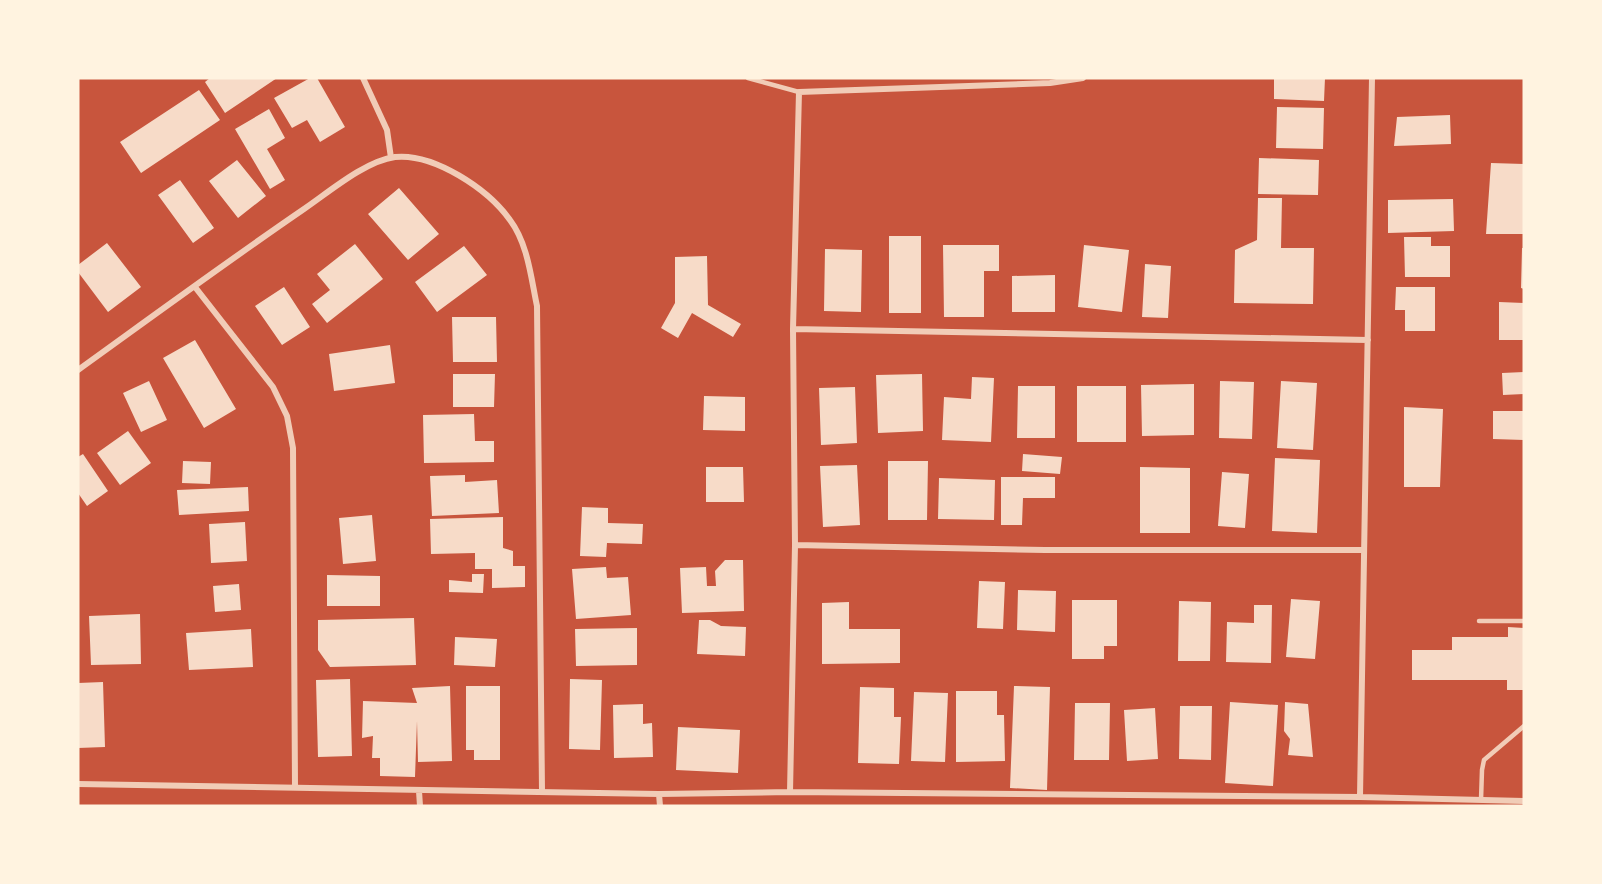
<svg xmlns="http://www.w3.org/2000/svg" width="1602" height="884" viewBox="0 0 1602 884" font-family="'PT Sans Narrow',sans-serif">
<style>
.building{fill:#f7dbc8}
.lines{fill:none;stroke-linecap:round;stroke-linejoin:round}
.service{stroke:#f1ccb7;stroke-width:4.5}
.minor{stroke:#f1ccb7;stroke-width:6}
</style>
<rect width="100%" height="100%" fill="#c8553d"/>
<path class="building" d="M210,78H277L225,113L205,82Z
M310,78H317L345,127L320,142L307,120L292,128L274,98Z
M1274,78H1325L1324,101L1274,99Z
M199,90L220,120L141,173L120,142Z
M1277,107L1324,108L1323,149L1276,148Z
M269,109L285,138L267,149L285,180L270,189L235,129Z
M1450,115L1451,144L1394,146L1397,117Z
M1259,158L1319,160L1318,195L1258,194Z
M237,160L266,196L238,218L209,181Z
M1491,163L1524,164V234H1486Z
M180,180L214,228L193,243L158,195Z
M399,188L439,234L408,260L368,214Z
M1258,198H1282L1281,248H1314L1313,304L1234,303L1235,250L1257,240Z
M1453,199L1454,231L1388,233V200Z
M889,236H921V313H889Z
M1404,237H1431V246H1450V277H1405Z
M107,243L141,287L108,312L78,272V265Z
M355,244L383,279L327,323L312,304L330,290L317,274Z
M943,245H999V271H984V317H944Z
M1084,245L1129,250L1122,312L1078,307Z
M464,246L487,275L437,312L415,282Z
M1522,248H1524V289L1521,288Z
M825,249L862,250L861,312L824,311Z
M707,256L708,305L741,324L733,337L692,313L678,338L661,328L675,303V257Z
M1145,264L1171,266L1168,318L1142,317Z
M1055,275V312H1012V276Z
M284,287L310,327L282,345L255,306Z
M1396,287H1435V331H1405V310H1395Z
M1499,302L1524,303V340H1499Z
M452,317H496L497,362H453Z
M195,340L236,409L204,428L163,358Z
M390,345L395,383L334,391L329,354Z
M1524,372V394L1503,395L1502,373Z
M453,374H495L494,407H453Z
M922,374L923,431L878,433L876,375Z
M972,377L994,378L991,442L942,440L944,397L971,399Z
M149,381L167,420L141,432L123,393Z
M1220,381L1254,382L1252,439L1219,438Z
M1281,381L1317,383L1313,450L1277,448Z
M1194,384V435L1142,436L1141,385Z
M1018,386H1055V438H1017Z
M1077,386H1126V442H1077Z
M855,387L857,443L821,445L819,388Z
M704,396L745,397V431L703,430Z
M1404,407L1443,409L1440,487H1404Z
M1493,411H1524V440L1493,439Z
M474,414L475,441H494V462L424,463L423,415Z
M128,431L151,463L120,485L97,453Z
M83,454L108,491L87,506L78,493V457Z
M1023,454L1062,457L1060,474L1022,471Z
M1275,458L1320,460L1317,533L1272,531Z
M183,461L211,462L210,484L182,483Z
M888,461H928L927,520H888Z
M857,465L860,525L823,527L820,466Z
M706,467H743L744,502H706Z
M1140,467L1190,468V533H1140Z
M1222,472L1249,474L1245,528L1218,526Z
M465,475V482L497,480L499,513L432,516L430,476Z
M1001,477H1055V498H1023L1022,525H1001Z
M939,478L995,480L994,520L938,519Z
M248,487L249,511L179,515L177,490Z
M582,507L608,508V523L643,524L642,544L607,543L606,557L580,556Z
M372,515L376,561L343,564L339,518Z
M503,517V548L513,551V566H525V587L492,588V569H475V553L431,554L430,519Z
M245,522L247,561L211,563L209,524Z
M725,560H743L744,611L682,613L680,568L706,567L707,586H716L715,571Z
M606,567L607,578L628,577L631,615L576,619L572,569Z
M472,574H484L483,593L449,592V580L472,582Z
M327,575L380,576V606H327Z
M979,581L1005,582L1003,629L977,628Z
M239,584L241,610L215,612L213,586Z
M1018,590L1056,591L1055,632L1017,630Z
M1291,599L1320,601L1315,659L1286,657Z
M1072,600H1117V646H1104V659H1072Z
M1179,601L1211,602L1210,661H1178Z
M849,602V629H900V663L822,664V603Z
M1254,605H1272L1271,663L1226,662L1227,622L1254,623Z
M140,614L141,664L91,665L89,616Z
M414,618L416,665L330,667L318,650V620Z
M699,620H710L721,626L746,627L745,656L697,654Z
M1508,627L1524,628V690H1507V680H1412V650H1452V637H1508Z
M637,628V665L576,666L575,629Z
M251,629L253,667L189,670L186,633Z
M455,637L497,639L495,667L454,665Z
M350,679L352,756L318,757L316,680Z
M570,679L602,680L600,750L569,749Z
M103,682L105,747L78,748V683Z
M450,686L452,761L418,762L417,721L415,777L380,776V758H372L373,736L362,738L363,701L417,703L412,688Z
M466,686H500V760H474V750H466Z
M1014,686L1050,687L1047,790L1010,788Z
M860,687L894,688V717H901L899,764L858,763Z
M956,691H997V715H1004L1005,761L956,762Z
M914,692L948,693L945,762L911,761Z
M1230,702L1278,705L1273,786L1225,783Z
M1285,702L1308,704L1313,757L1288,755L1290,739L1284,731Z
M1075,703H1110L1109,760H1074Z
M643,704V724L652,723L653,757L614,758L613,705Z
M1180,706H1212L1211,760L1179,759Z
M1155,708L1158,759L1127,761L1124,710Z
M678,727L740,730L738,773L676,770Z"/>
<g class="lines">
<path class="service" d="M748,78L799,92
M1479,621H1524
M1481,800L1482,770L1484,760L1524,726"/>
<path class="minor" d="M363,78L387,130L391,158
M195,287L273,387L287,416L293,448L295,787
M793,329L1368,340
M78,370C153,316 228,261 304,209C329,192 365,161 395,157C434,153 488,189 510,220C528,244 531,278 537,306L542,791
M795,545L1045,550H1363
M78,784L659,794L790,792L1360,797L1524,801
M419,791L420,806
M790,792L795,545L793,329L799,92L1050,83L1083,78
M659,794L660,806
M1360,797L1372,78"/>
</g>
<rect width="1602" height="884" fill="none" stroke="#fff3e0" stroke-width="159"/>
</svg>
